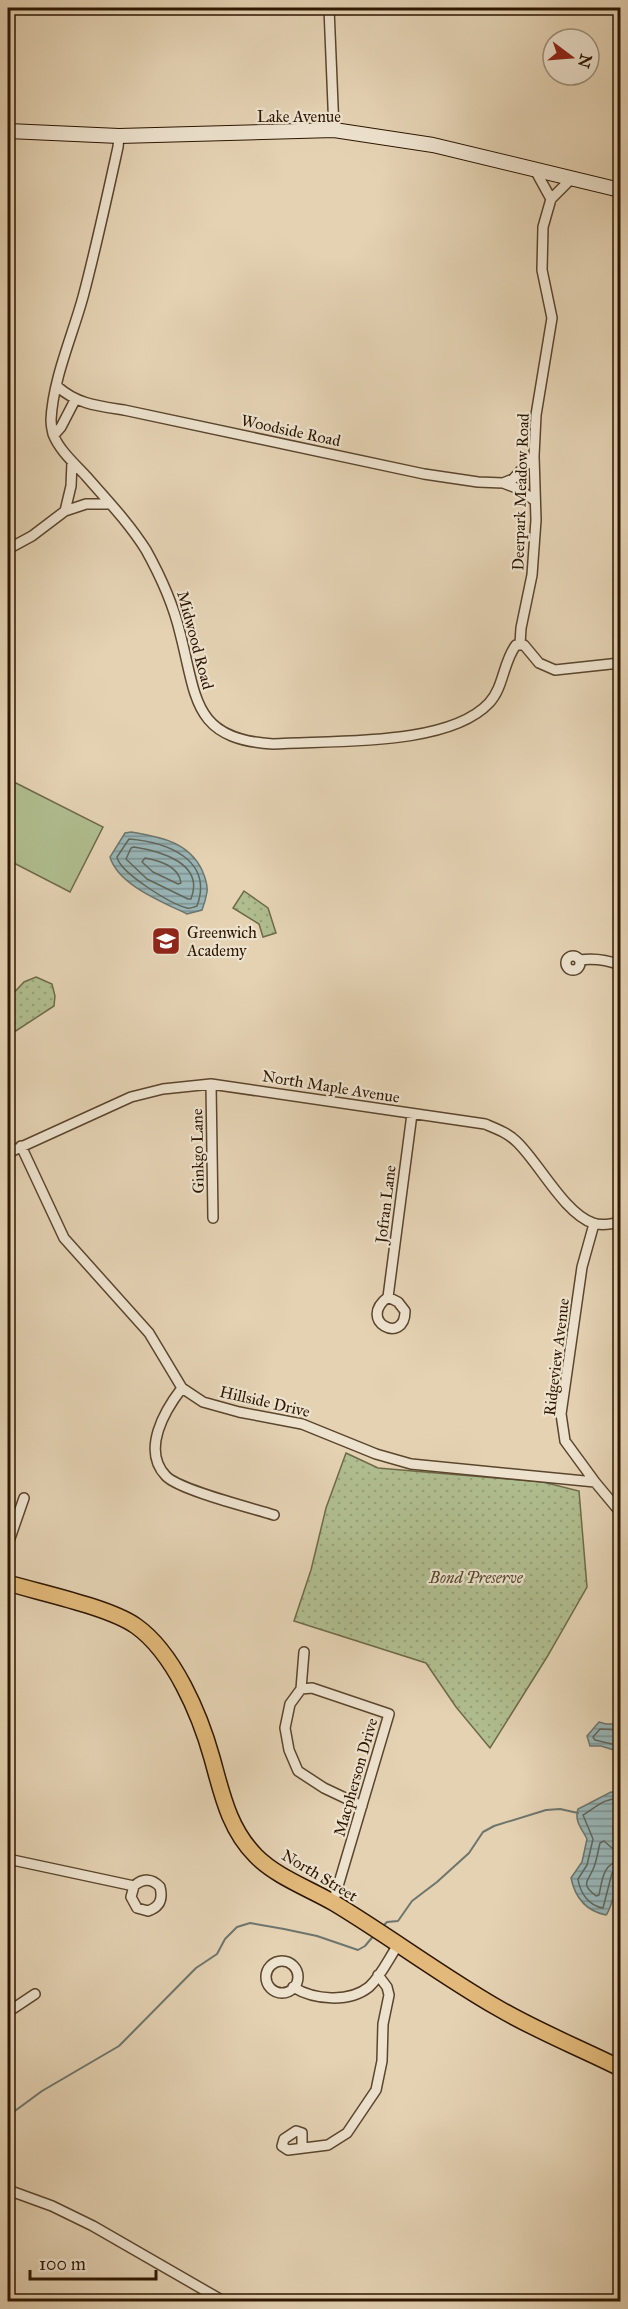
<svg xmlns="http://www.w3.org/2000/svg" width="628" height="2309" viewBox="0 0 628 2309" font-family="'IM FELL Great Primer',serif">
<style>
.green{fill:url(#green-dots);stroke:#6e6a48;stroke-width:1.5}
.pitch{fill:#b0bd8f;stroke:#6e6a48;stroke-width:1.5}
.water{fill:url(#water-rules);stroke:#6d756d;stroke-width:1.5}
.lines{fill:none;stroke-linecap:round;stroke-linejoin:round}
.shore{stroke:#62665b;stroke-width:1.5}
.stream{stroke:#6d756d;stroke-width:2}
.street-casing{stroke:#5b452d;stroke-width:12}
.secondary-casing{stroke:#2d1600;stroke-width:16}
.primary-casing{stroke:#2d1600;stroke-width:18}
.street{stroke:#ede2ce;stroke-width:9}
.secondary{stroke:#ede2ce;stroke-width:14}
.primary{stroke:#e2b97a;stroke-width:15}
.labels{text-anchor:middle;stroke-width:4.5;stroke-linejoin:round;paint-order:stroke}
.street-label{font-size:16px;fill:#2d1600;stroke:#ede2ce}
.poi-label{font-size:16px;fill:#2d1600;stroke:#ede2ce;text-anchor:start}
.park-label{font-size:16px;font-style:italic;fill:#54482b;stroke:#ede2ce}
</style>
<defs>
<pattern id="green-dots" width="8" height="8" patternUnits="userSpaceOnUse" patternTransform="scale(1.5)"><rect width="8" height="8" fill="#b0bd8f"/><path d="M2 2h.1M6 6h.1" fill="none" stroke="#98a27a" stroke-width="1.8" stroke-linecap="round"/></pattern>
<pattern id="water-rules" width="6" height="5" patternUnits="userSpaceOnUse" patternTransform="scale(1.5)"><rect width="6" height="5" fill="#98b5b6"/><path d="M0 2.5h6" fill="none" stroke="#7c9292"/></pattern>
</defs>
<rect width="100%" height="100%" fill="#e4d2b3"/>
<filter id="stains"><feTurbulence type="fractalNoise" baseFrequency=".00333" numOctaves="4"/><feColorMatrix values="0 0 0 0 .2 0 0 0 0 .09 0 0 0 0 .02 0 0 0 .5 -.17"/></filter>
<radialGradient id="worn" r=".72"><stop offset=".6" stop-color="#630" stop-opacity="0"/><stop offset="1" stop-color="#630" stop-opacity=".3"/></radialGradient>
<path class="green" d="M244,891L268,908L276,933L263,937L259,924L233,908Z
M36,977L52,984L55,996L54,1006L8,1036V999L24,982Z
M346,1453L378,1468L543,1482L579,1491L587,1587L547,1657L490,1748L456,1707L426,1663L294,1621L311,1570L326,1508Z"/>
<path class="pitch" d="M8,779L103,827L70,892L8,860Z"/>
<path class="water" d="M131,832C159,837 188,841 202,870C205,877 208,885 207,892C206,898 204,905 202,910L187,914C163,902 118,885 110,857L125,833Z
M599,1722L606,1724H620V1752L601,1746H590L587,1736Z
M611,1792L620,1793V1813L613,1828L615,1833L620,1837C621,1847 623,1861 620,1870C618,1879 611,1910 606,1915C586,1911 575,1897 571,1878L582,1862L587,1839C582,1829 574,1821 578,1809Z"/>
<g class="lines">
<path class="shore" d="M129,839C166,842 214,859 197,906C193,907 191,909 187,908C171,904 120,873 117,857Z
M134,847C160,851 205,863 191,899H188L147,879L126,859L131,848Z
M145,858C160,861 179,866 181,883L178,884L153,872L142,862Z
M620,1730L600,1729L593,1737L595,1740L620,1746
M620,1799C605,1797 595,1808 583,1815L593,1839L587,1865L578,1879C580,1893 589,1906 603,1908L612,1873L616,1869H620
M620,1850L612,1848L604,1841L600,1843C598,1851 597,1859 594,1867C589,1881 579,1883 596,1896L599,1895C602,1881 603,1863 620,1861"/>
<path class="stream" d="M383,1926L387,1922L398,1921L412,1901L437,1882L469,1853L483,1832L494,1826L546,1810L560,1809L578,1813
M8,2116L42,2091L119,2046L196,1968L217,1954L225,1939L237,1927L250,1923L284,1929L317,1936L358,1950L365,1946L375,1934"/>
<g class="street-casing">
<path id="street" d="M329,8L334,130
M119,136L118,147C107,197 96,248 83,297C72,337 53,379 51,420C51,424 52,430 53,434C59,450 75,464 86,476C107,500 129,523 146,550C161,577 173,603 180,633C197,698 192,739 273,744C331,740 448,747 489,703C504,687 503,662 516,645H524L539,663L555,670L620,663
M534,168L551,199
M58,387C77,404 98,406 124,410L424,474L478,482L503,483L513,479L534,456
M54,435L61,427L75,400
M503,483L519,489L535,501
M65,511L71,486L72,462
M8,549L32,536L65,511L86,504H110
M520,644L521,628L532,575L536,520L534,456L536,415L552,318L542,270L543,227L551,199L572,178
M566 963a7 7 0 1 1 14 0a7 7 0 1 1-14 0Z
M580,960C595,958 607,960 620,965
M211,1084L213,1218
M21,1146L64,1238L149,1333L182,1388L203,1402L239,1412L302,1424L376,1454L411,1464L595,1482
M8,1153L131,1097L163,1089L211,1084L485,1124C497,1129 508,1133 517,1142C539,1163 565,1214 593,1223C601,1226 612,1224 620,1222
M594,1224L582,1267L561,1414L565,1441L595,1482L620,1512
M388,1297L398,1302L405,1311C405,1346 356,1321 388,1297L412,1114
M182,1388C165,1410 141,1450 166,1476C179,1490 252,1508 274,1515
M8,1544L24,1498
M304,1652L301,1689L290,1704L285,1728L289,1750L298,1771L324,1788L362,1806
M301,1689L312,1688L389,1714L333,1903
M8,1859L134,1886C143,1878 152,1878 160,1887C163,1899 160,1907 148,1911L137,1908L131,1897L134,1886
M266 1977a16 16 0 1 1 32 0a16 16 0 1 1-32 0Z
M293,1987C314,2000 349,2003 369,1987C381,1976 389,1958 398,1945
M8,2012L35,1994
M302,2147V2133L296,2131L284,2139L282,2146L288,2150L328,2145L347,2133L376,2090L382,2061L383,2024L389,1995L387,1987L378,1975
M8,2190L52,2206L93,2226L225,2302"/>
</g>
<g class="secondary-casing">
<path id="secondary" d="M8,131L119,136L334,130L433,145L620,190"/>
</g>
<g class="primary-casing">
<path id="primary" d="M8,1583C41,1593 109,1607 136,1626C174,1653 200,1715 212,1758C222,1794 229,1829 256,1856C277,1877 308,1888 334,1903C389,1936 442,1976 498,2008C537,2031 580,2048 620,2068"/>
</g>
<use href="#street" class="street"/>
<use href="#secondary" class="secondary"/>
<use href="#primary" class="primary"/>
</g>
<defs>
<g id="school-square" transform="scale(1.5)"><rect x="-9" y="-9" width="18" height="18" rx="4" fill="#8f2418" stroke="#ede2ce"/><path d="M0-5L7-2L0 1L-7-2ZM-4 1L0 2.5L4 1V4Q0 6-4 4Z" fill="#fff"/></g>
</defs>
<g fill-rule="evenodd">
<use href="#school-square" x="166" y="941"/>
</g>
<g class="labels">
<g class="street-label">
<text x="299" y="122">Lake Avenue</text>
<text transform="translate(291 430) rotate(12)" y="6">Woodside Road</text>
<text transform="translate(520 492) rotate(-88)" y="6">Deerpark Meadow Road</text>
<text transform="translate(196 640) rotate(75)" y="6">Midwood Road</text>
<text transform="translate(331 1086) rotate(9)" y="6">North Maple Avenue</text>
<text transform="translate(197 1151) rotate(-91)" y="6">Ginkgo Lane</text>
<text transform="translate(385 1204) rotate(-83)" y="6">Jofran Lane</text>
<text transform="translate(556 1357) rotate(-83)" y="6">Ridgeview Avenue</text>
<text transform="translate(265 1401) rotate(13)" y="6">Hillside Drive</text>
<text transform="translate(355 1777) rotate(-74)" y="6">Macpherson Drive</text>
<text transform="translate(320 1875) rotate(31)" y="6">North Street</text>
</g>
<g class="poi-label">
<text x="187" y="938">Greenwich<tspan x="187" dy="18">Academy</tspan></text>
</g>
<g class="park-label">
<text x="476" y="1583">Bond Preserve</text>
</g>
</g>
<rect width="628" height="2309" fill="none" stroke="#e4d2b3" stroke-width="30"/>
<rect x="9" y="9" width="610" height="2291" fill="none" stroke="#2d1600" stroke-width="3"/>
<rect x="15" y="15" width="598" height="2279" fill="none" stroke="#2d1600" stroke-width="1.5"/>
<g transform="translate(571 57) rotate(106)"><circle r="28" fill="#ede2ce" stroke="#a0907c" stroke-width="1.5"/>
<path d="M0-4.5L10 22L0 15L-10 22Z" fill="#8f2418"/>
<text y="-9" font-size="16" font-weight="bold" text-anchor="middle" fill="#2d1600">N</text>
</g>
<path d="M30 2270v9h126v-9" fill="none" stroke="#2d1600" stroke-width="3"/>
<text x="39" y="2270" font-size="18" fill="#2d1600" stroke="#ede2ce" stroke-width="4.5" paint-order="stroke">100 m</text>
<rect width="100%" height="100%" filter="url(#stains)"/>
<rect width="100%" height="100%" fill="url(#worn)"/>
</svg>
